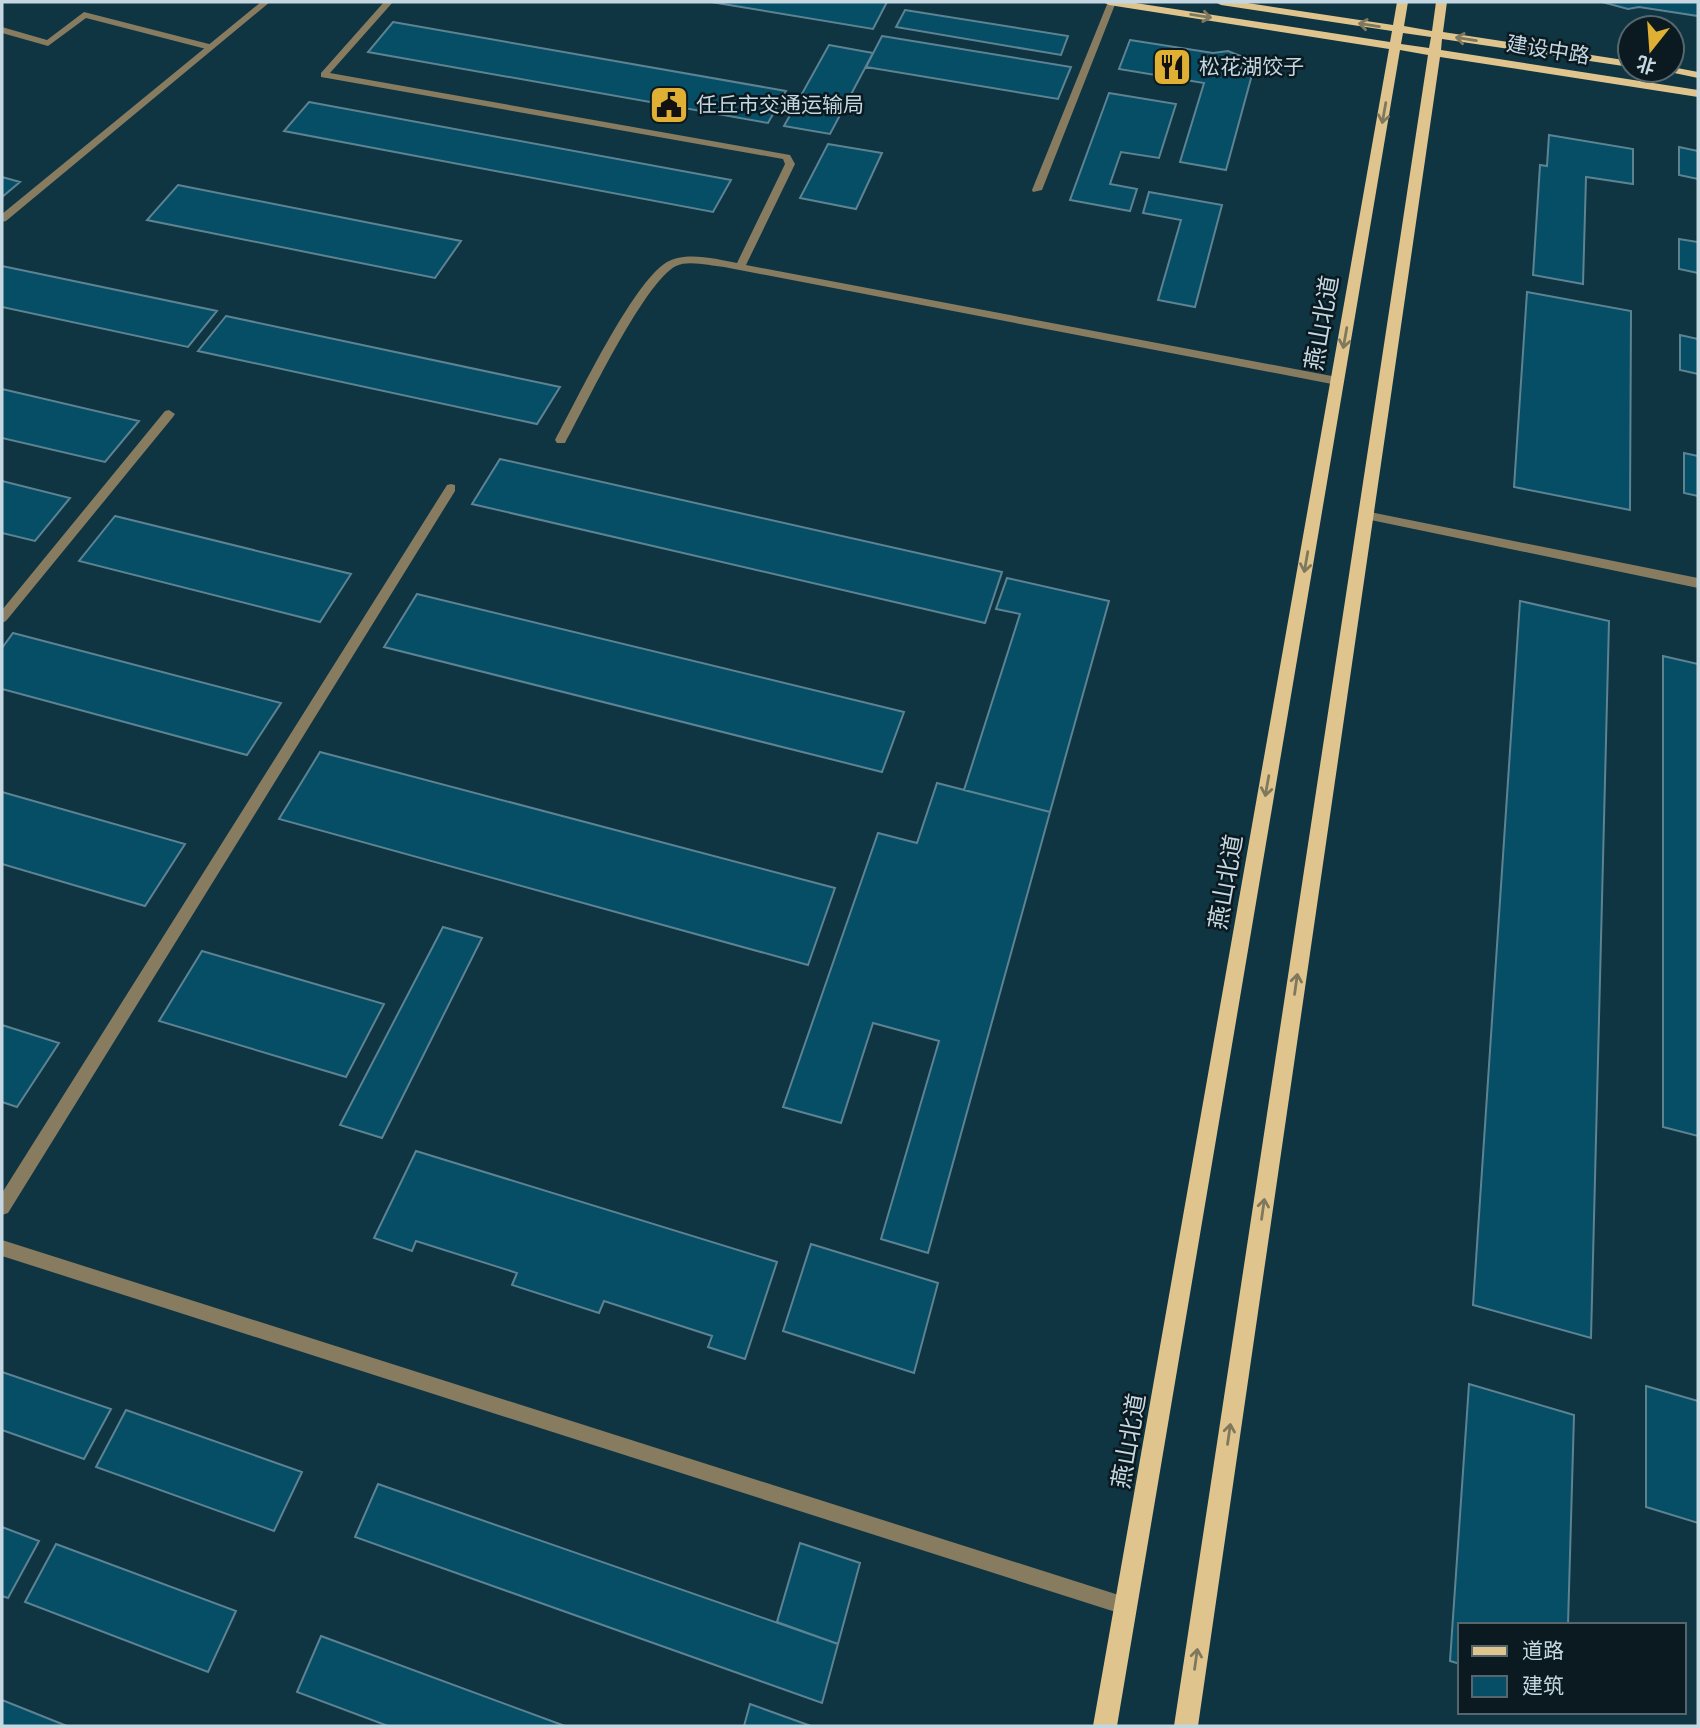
<svg xmlns="http://www.w3.org/2000/svg" width="1700" height="1728" viewBox="0 0 1700 1728" font-family="Quicksand,'Noto Sans SC',sans-serif">
<style>
.building{fill:#064e66;stroke:#5d8393;stroke-width:2}
.lines{fill:none;stroke-linecap:round;stroke-linejoin:round}
.lane{fill:#877b60;fill-rule:evenodd}
.street{fill:#877b60;fill-rule:evenodd}
.primary{fill:#dfc58d;fill-rule:evenodd}
.oneway{stroke:#80785c}
.labels{text-anchor:middle;stroke-width:5;stroke-linejoin:round;paint-order:stroke}
.far-street-label{font-size:21px;fill:#c5d8e1;stroke:#0b1a20}
.far-poi-label{font-size:21px;fill:#c5d8e1;stroke:#0b1a20;text-anchor:start}
.street-label{font-size:24px;fill:#c5d8e1;stroke:#0b1a20}
</style>
<rect width="100%" height="100%" fill="#0f3442"/>
<path class="building" d="M711,2H887L873,29Z
M1602,2H1698V16L1639,7L1628,9Z
M905,10L1068,36L1061,55L896,27Z
M393,22L786,91L768,123L368,52Z
M882,36L1071,67L1058,99L866,67Z
M1130,40L1213,53L1228,51L1243,57L1241,69L1253,71L1226,170L1180,162L1204,83L1119,69Z
M829,45L873,53L830,134L784,126Z
M1109,93L1176,104L1159,158L1121,152L1110,184L1137,189L1130,211L1070,200Z
M309,102L731,180L713,212L284,131Z
M1549,135L1633,149V184L1586,177L1583,284L1533,275L1540,165L1547,166Z
M828,144L882,153L856,209L800,198Z
M1679,147L1698,151V179L1679,175Z
M2,177L20,182L2,197Z
M178,185L461,241L435,278L147,220Z
M1149,192L1222,205L1195,307L1158,300L1181,220L1143,213Z
M1679,239L1698,242V273L1679,269Z
M2,266L217,311L188,347L2,307Z
M1527,292L1631,311L1630,510L1514,487Z
M226,316L560,387L537,424L198,351Z
M1680,335L1698,339V374L1680,370Z
M2,389L139,421L105,462L2,438Z
M1684,453L1698,456V496L1684,493Z
M500,459L1002,572L985,623L472,504Z
M2,481L70,498L35,541L2,533Z
M115,516L351,574L320,622L79,561Z
M1007,578L1109,601L1050,812L964,790L1020,614L996,609Z
M417,594L904,712L882,772L384,647Z
M1520,601L1609,621L1591,1338L1473,1305Z
M13,633L281,703L247,755L2,689V648Z
M1663,656L1698,664V1136L1663,1127Z
M320,752L835,888L808,965L279,819Z
M937,783L1050,812L928,1253L881,1239L939,1041L873,1023L841,1123L783,1107L878,833L917,843Z
M2,792L185,844L145,906L2,864Z
M443,927L482,938L382,1138L340,1125Z
M202,951L384,1004L346,1077L159,1021Z
M2,1025L59,1043L17,1107L2,1102Z
M416,1151L777,1262L745,1359L708,1347L712,1336L604,1301L599,1313L512,1285L517,1273L416,1241L412,1251L374,1238Z
M811,1244L938,1283L914,1373L783,1331Z
M2,1372L111,1409L84,1459L2,1430Z
M1469,1384L1574,1415L1568,1625H1460V1664L1450,1661Z
M1646,1386L1698,1401V1523L1646,1507Z
M126,1410L302,1472L274,1531L96,1467Z
M378,1484L838,1644L822,1703L355,1537Z
M2,1527L39,1541L8,1598L2,1596Z
M800,1543L860,1563L838,1644L777,1622Z
M56,1544L236,1611L208,1672L25,1602Z
M321,1636L565,1726H388L297,1692Z
M2,1700L67,1726H2Z
M750,1704L811,1726H744Z"/>
<g class="lines">
<path class="lane" d="M384,2H393L330,73L790,155L795,164L746,265L1337,377L1343,381L1337,385L724,267C710,266 689,260 676,266C644,282 585,407 565,443H557L555,440C577,400 632,283 667,262C686,251 717,259 737,263L785,164L783,159L321,77V73Z
M1108,2H1116L1042,190L1033,192L1032,190Z
M84,12L213,45L215,47L210,50L86,18L48,46L2,33V27L47,40Z
M169,410L175,414L173,417L6,621L2,623V610L165,411Z
M451,484L455,485V491L8,1213L2,1215V1193L447,485Z
M1365,511L1698,578V588L1361,518L1359,515Z"/>
<path class="street" d="M261,2H270L6,221L2,222V214Z
M2,1240L1125,1597L1132,1599L1134,1606L1132,1613L1125,1615L2,1256Z"/>
<path class="primary" d="M1103,2H1129L1390,42L1392,31L1221,5L1215,2H1241L1393,25L1397,2H1408L1404,26L1432,31L1436,2H1447L1443,32L1630,61V67L1442,39L1441,50L1698,90V97L1440,57L1198,1726H1174L1428,55L1400,50L1117,1726H1093L1389,49L1109,5ZM1403,33L1431,37L1429,48L1401,44Z
M1672,67L1698,72V78L1660,70H1672Z"/>
</g>
<defs><path id="oneway-shaft" d="M-6 0H5M1.5-3L5.5 0L1.5 3" fill="none" stroke-width="1.6" stroke-linecap="round" stroke-linejoin="round" transform="scale(1.75)"/></defs>
<g class="oneway">
<use href="#oneway-shaft" transform="translate(1201 16) rotate(9)"/>
<use href="#oneway-shaft" transform="translate(1369 25) rotate(-171)"/>
<use href="#oneway-shaft" transform="translate(1466 39) rotate(-171)"/>
<use href="#oneway-shaft" transform="translate(1384 113) rotate(100)"/>
<use href="#oneway-shaft" transform="translate(1345 338) rotate(100)"/>
<use href="#oneway-shaft" transform="translate(1306 562) rotate(100)"/>
<use href="#oneway-shaft" transform="translate(1267 786) rotate(100)"/>
<use href="#oneway-shaft" transform="translate(1296 984) rotate(-82)"/>
<use href="#oneway-shaft" transform="translate(1263 1209) rotate(-82)"/>
<use href="#oneway-shaft" transform="translate(1229 1434) rotate(-82)"/>
<use href="#oneway-shaft" transform="translate(1196 1659) rotate(-82)"/>
</g>
<defs>
<g id="restaurant-square" transform="scale(2.0125)"><rect x="-9" y="-9" width="18" height="18" rx="4" fill="#e0b034" stroke="#0b1a20"/><path d="M-5-6h1v4h1v-4h1v4h1v-4h1v5L-1.5 .5V6h-2V.5L-5-1ZM5-6V6H3V1.5H1.5Q1.5-4 5-6Z" fill="#111"/></g>
<g id="civic-square" transform="scale(2.0125)"><rect x="-9" y="-9" width="18" height="18" rx="4" fill="#e0b034" stroke="#0b1a20"/><path d="M-.6-6.5H3V-4.5H.6V-3L4-1V1h2V6H-6V1h2V-1L-.6-3ZM-1.2 2.5V6h2.4V2.5Z" fill="#111"/></g>
</defs>
<g fill-rule="evenodd">
<use href="#restaurant-square" x="1172" y="67"/>
<use href="#civic-square" x="669" y="105"/>
</g>
<g class="labels">
<g class="far-street-label">
<text transform="translate(1548 50) rotate(9)" y="7">建设中路</text>
</g>
<g class="far-poi-label">
<text x="1199" y="74">松花湖饺子</text>
<text x="696" y="112">任丘市交通运输局</text>
</g>
<g class="street-label">
<text transform="translate(1322 323) rotate(-80)" y="8">燕山北道</text>
<text transform="translate(1226 882) rotate(-80)" y="8">燕山北道</text>
<text transform="translate(1129 1441) rotate(-80)" y="8">燕山北道</text>
</g>
</g>
<rect width="1700" height="1728" fill="none" stroke="#c5d8e1" stroke-width="7"/>
<rect x="1458" y="1623" width="228" height="91" fill="#0b1a20" stroke="#55666d" stroke-width="2"/>
<rect x="1472" y="1646" width="35" height="10" fill="#dfc58d" stroke="#55666d" stroke-width="2"/>
<text x="1522" y="1658" font-size="21" fill="#c5d8e1">道路</text>
<rect x="1472" y="1676" width="35" height="21" fill="#064e66" stroke="#55666d" stroke-width="2"/>
<text x="1522" y="1693" font-size="21" fill="#c5d8e1">建筑</text>
<g transform="translate(1651 49) rotate(197)"><circle r="33" fill="#0b1a20" stroke="#55666d" stroke-width="2"/>
<path d="M0-5L12 26L0 18L-12 26Z" fill="#e0b034"/>
<text y="-10" font-size="19" font-weight="bold" text-anchor="middle" fill="#c5d8e1">北</text>
</g>
</svg>
